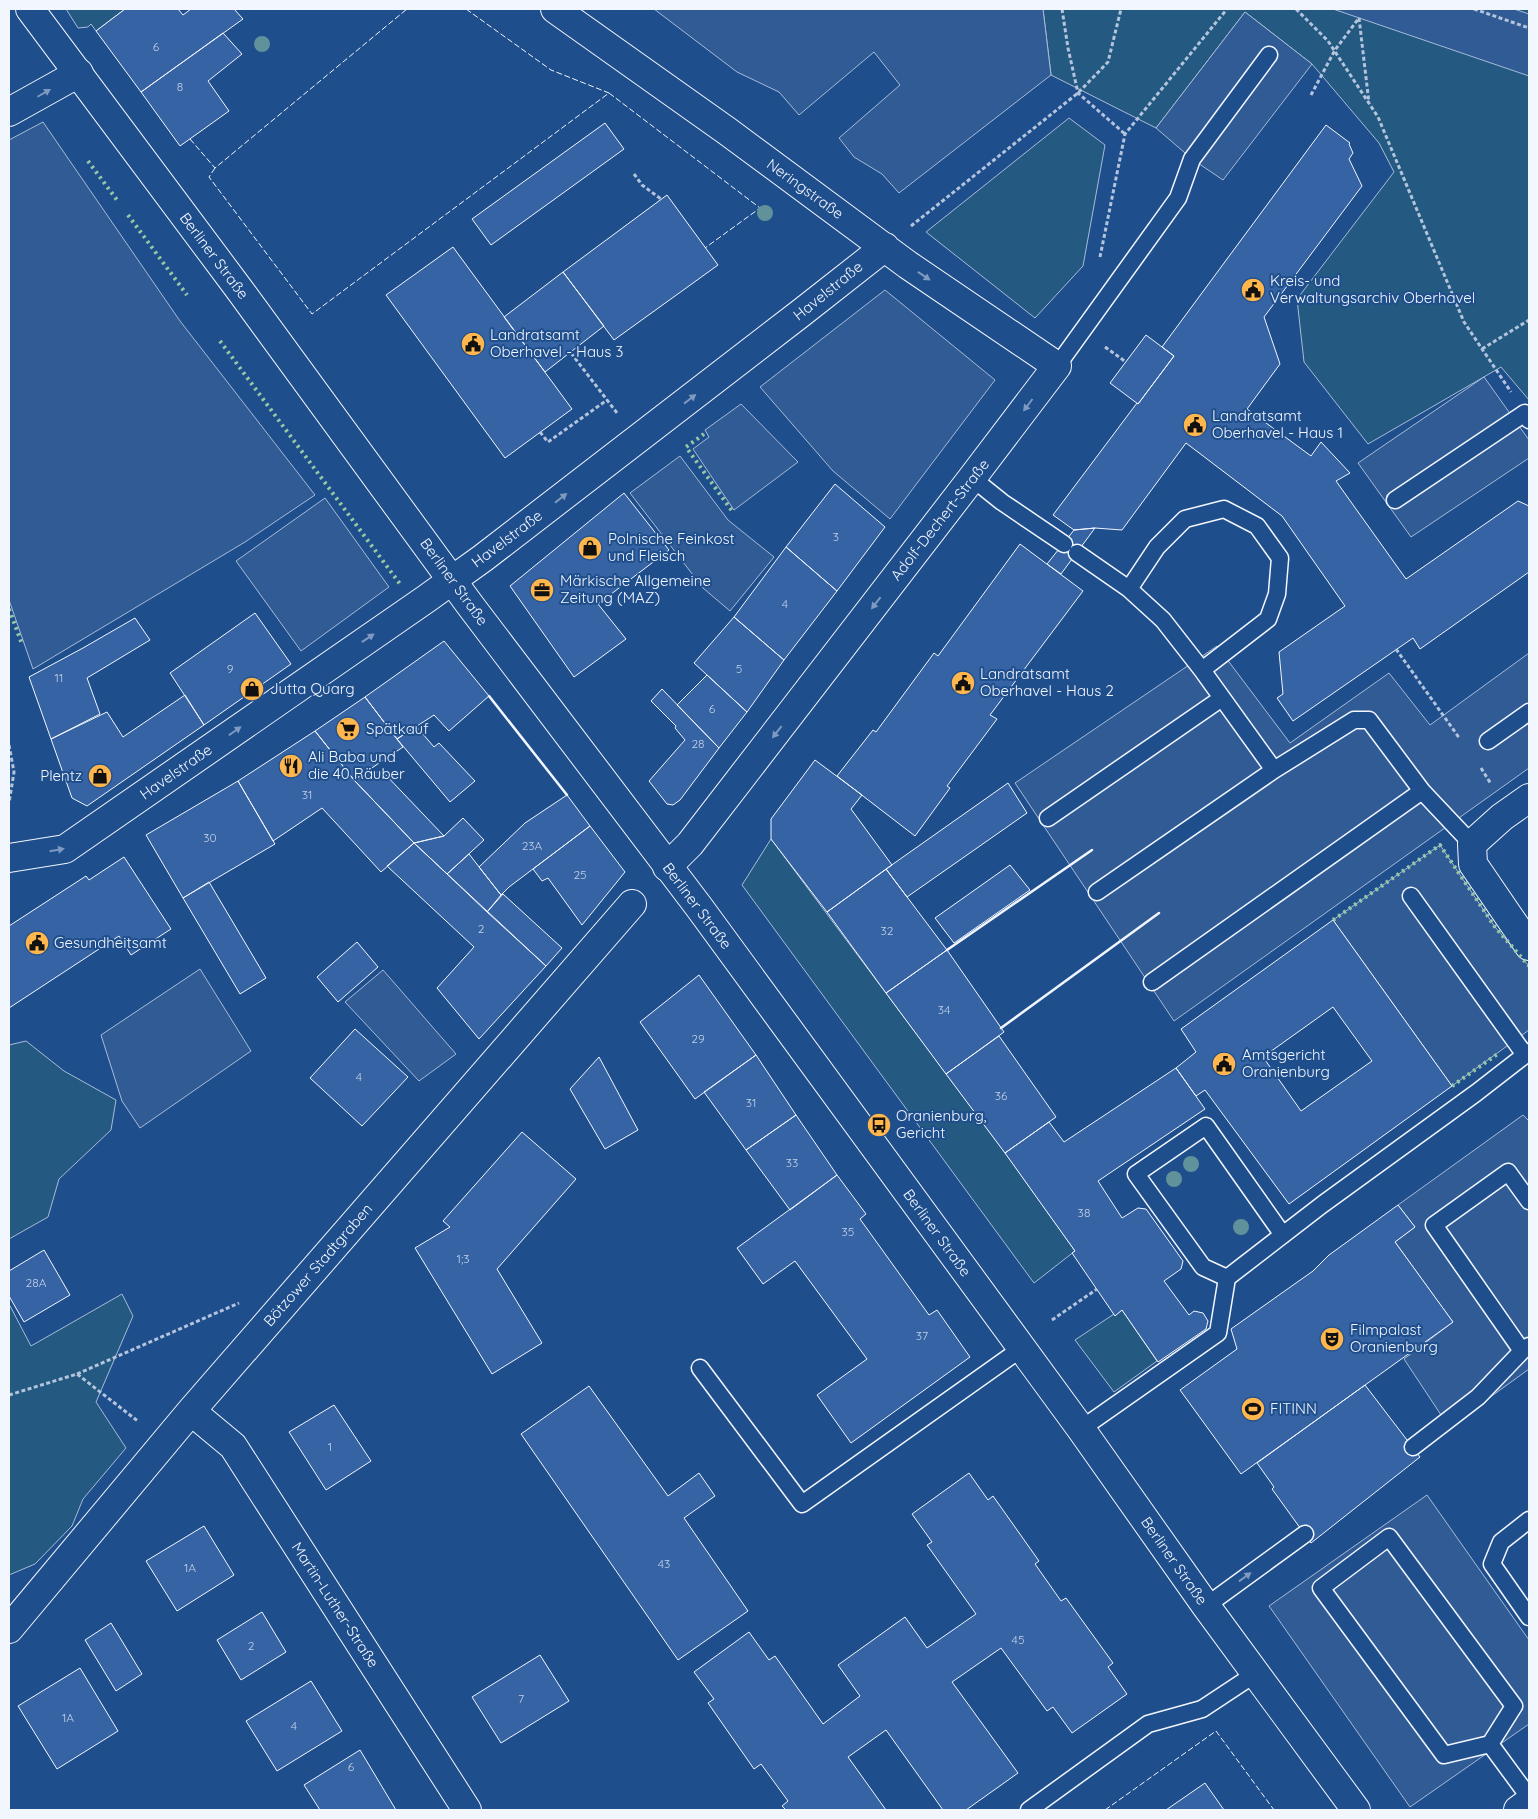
<svg xmlns="http://www.w3.org/2000/svg" width="1538" height="1819" viewBox="0 0 1538 1819" font-family="Quicksand,sans-serif">
<style>
.green{fill:#245a82;stroke:#a8bbd7}
.parking{fill:#305b95;stroke:#a8bbd7}
.building{fill:#3563a3;stroke:#f2f6ff;fill-rule:evenodd}
.lines{fill:none;stroke-linecap:round;stroke-linejoin:round}
.service-casing{stroke:#f2f6ff;stroke-width:19}
.minor-casing{stroke:#f2f6ff;stroke-width:30}
.secondary-casing{stroke:#f2f6ff;stroke-width:30}
.path{stroke:#b3c4dc;stroke-width:3;stroke-dasharray:4 2.5;stroke-linecap:butt}
.service{stroke:#1f4e8c;stroke-width:16}
.minor{stroke:#1f4e8c;stroke-width:28}
.secondary{stroke:#1f4e8c;stroke-width:28}
.hedge{stroke:#97c8a6;stroke-width:4;stroke-dasharray:2.5 4;stroke-linecap:butt}
.fence{stroke:#f2f6ff;stroke-width:1;stroke-dasharray:6 2.5;stroke-linecap:butt}
.wall{stroke:#f2f6ff;stroke-width:2.5}
.tree{fill:#61919a}
.oneway{fill:#7e9ac0}
.labels{text-anchor:middle;stroke-width:4;stroke-linejoin:round;paint-order:stroke}
.number-label{font-size:12px;fill:#c3d1e8}
.street-label{font-size:15px;fill:#f2f6ff;stroke:#1f4e8c}
.poi-label{font-size:15px;fill:#f2f6ff;stroke:#1f4e8c;text-anchor:start}
</style>
<rect width="100%" height="100%" fill="#1f4e8c"/>
<path class="green" d="M66,9H125L96,31L91,24L88,27L78,28Z
M1043,9H1529V400L1501,367L1368,444L1304,362L1297,299L1394,172L1379,143L1312,64L1245,12L1156,128L1051,75Z
M1069,118L1105,145L1083,266L1035,318L926,232Z
M771,839L1006,1154L1075,1251L1034,1283L742,885Z
M26,1041L64,1071L116,1100L111,1130L59,1179L48,1217L9,1239V1045Z
M122,1294L133,1316L96,1402L126,1448L83,1499L72,1526L35,1564L9,1575V1304L31,1346Z
M1122,1310L1157,1361L1114,1392L1075,1340L1114,1314L1115,1315Z"/>
<path class="parking" d="M654,9H1043L1051,75L899,193L882,174L854,157L839,138L900,85L874,52L799,115L779,92L737,72Z
M1333,9H1514L1529,14V76Z
M1245,12L1312,64L1223,180L1192,159L1156,128Z
M43,122L180,321L315,495L245,542L33,669L9,600V140Z
M885,290L995,380L890,519L833,471L760,387Z
M1484,377L1529,440V458L1411,537L1358,463Z
M741,404L798,462L734,510L693,449L709,437L705,430Z
M680,456L728,520L774,557L730,611L703,588L630,493Z
M325,498L389,587L301,651L236,561Z
M1217,646L1290,743L1389,673L1430,725L1529,653V768L1174,1021L1015,783Z
M1440,845L1495,927L1529,966V1030L1452,1086L1333,920Z
M200,969L251,1051L140,1128L122,1101L101,1035Z
M383,970L456,1054L419,1081L345,1002Z
M1523,1115L1529,1121V1369L1449,1427L1404,1359L1453,1322L1395,1242L1415,1227L1398,1205Z
M1427,1495L1529,1640V1724L1410,1807L1269,1606Z"/>
<path class="building" d="M125,9H178L183,15L191,9H234L243,19L141,92L96,31Z
M223,33L242,54L208,81L229,111L180,146L141,92Z
M605,123L624,149L491,245L472,219Z
M1326,125L1350,143L1349,144L1353,153L1349,159L1362,186L1264,317L1280,364L1247,409L1311,456L1321,442L1350,473L1336,481L1406,579L1518,501L1529,506V572L1420,649L1413,638L1293,721L1277,698L1283,694L1279,652L1345,606L1282,516L1186,443L1122,530L1095,528L1074,530L1053,515L1137,403L1138,404L1174,356L1162,347Z
M667,195L718,265L614,340L563,272Z
M453,247L572,409L505,458L386,295Z
M563,272L604,326L545,372L504,317Z
M1146,335L1174,356L1138,404L1110,383Z
M835,484L885,527L837,591L786,547Z
M624,493L669,550L598,604L626,639L574,677L510,586Z
M1095,528L1061,574L1047,564L1074,530Z
M1020,544L1083,591L990,715L997,719L947,786L950,788L915,836L837,776L873,730L876,732L934,653L938,656Z
M786,547L837,591L784,660L734,617Z
M255,613L291,664L204,725L170,673Z
M734,617L784,660L747,712L694,663Z
M135,618L150,640L87,678L100,714L51,739L29,677L83,648Z
M444,641L489,696L449,731L434,715L397,739L365,697Z
M707,675L747,712L719,748L677,705Z
M662,689L719,748L680,800L673,805L667,804L649,781L685,740L675,728L676,726L651,701Z
M185,695L204,725L87,806L72,798L51,739L107,712L123,737Z
M365,697L403,747L354,780L315,731Z
M416,726L434,747L439,743L475,781L450,802L397,739Z
M315,731L354,780L414,843L381,872L322,808L273,841L238,781Z
M815,760L862,795L851,809L892,865L827,912L771,839V819Z
M370,770L372,773L382,771L444,836L414,843L354,780Z
M238,781L275,844L183,898L146,835Z
M1008,783L1027,813L907,897L886,869Z
M567,795L590,826L509,887L501,895L479,867L525,823Z
M463,818L484,840L447,874L414,843L444,836Z
M590,826L625,872L582,925L548,878L542,881L533,869Z
M414,843L546,966L479,1039L437,988L474,947L387,866Z
M469,854L501,895L487,912L447,874Z
M124,857L171,929L131,955L119,936L9,1008V926L86,876L89,880Z
M1010,865L1030,890L954,943L935,918Z
M886,869L947,950L886,993L827,912Z
M209,882L266,978L240,994L183,898Z
M503,894L562,948L546,966L487,912Z
M1333,920L1452,1086L1289,1204L1205,1090L1196,1096L1176,1068L1196,1052L1181,1029ZM1333,1007L1372,1061L1301,1111L1263,1057Z
M357,942L378,967L338,1002L317,977Z
M947,950L1004,1032L946,1074L886,993Z
M699,975L756,1055L695,1099L640,1022Z
M355,1029L408,1077L362,1126L310,1078Z
M999,1036L1056,1117L1005,1153L946,1074Z
M756,1055L796,1115L746,1150L704,1092Z
M599,1057L638,1130L605,1149L570,1089Z
M1176,1068L1205,1109L1098,1181L1122,1218L1138,1208L1146,1209L1183,1261L1181,1269L1164,1281L1189,1315L1194,1311L1203,1313L1208,1321L1206,1329L1158,1362L1122,1310L1115,1316L1072,1253L1075,1251L1005,1153L1049,1122L1064,1142Z
M796,1115L837,1175L790,1210L746,1150Z
M522,1132L576,1179L497,1269L542,1343L492,1374L415,1248L450,1227L443,1221Z
M837,1175L866,1214L860,1219L929,1315L937,1310L970,1357L851,1443L817,1395L867,1359L795,1261L763,1284L737,1248Z
M1398,1205L1415,1227L1395,1242L1453,1322L1241,1474L1180,1390L1237,1349L1231,1329L1313,1271L1329,1255Z
M44,1250L70,1295L24,1322L9,1296V1271Z
M1365,1385L1420,1457L1311,1543L1272,1489L1274,1487L1257,1463Z
M589,1386L668,1496L699,1473L715,1496L684,1518L748,1611L678,1660L521,1434Z
M334,1405L371,1461L326,1490L289,1432Z
M969,1473L988,1500L993,1496L1039,1561L1035,1564L1061,1601L1066,1598L1113,1663L1108,1667L1127,1694L1072,1733L1053,1707L1047,1711L1001,1648L952,1682L1018,1773L966,1810H943L886,1730L848,1757L886,1810H786L782,1806L788,1801L761,1764L754,1769L708,1703L714,1699L694,1672L749,1632L769,1660L775,1656L823,1724L860,1696L838,1665L905,1617L927,1648L976,1614L927,1545L932,1542L912,1514Z
M204,1526L234,1575L177,1611L146,1561Z
M262,1612L286,1652L241,1680L217,1640Z
M111,1623L142,1674L116,1691L85,1640Z
M540,1655L569,1701L501,1743L472,1697Z
M80,1668L118,1731L57,1769L18,1706Z
M311,1681L342,1731L277,1771L246,1721Z
M360,1750L396,1810H320L304,1785Z
M1205,1783L1224,1810H1166Z"/>
<g class="lines">
<g class="service-casing">
<path id="service" d="M1057,366L1178,198L1192,159L1269,55
M972,478L1002,502L1064,544
M1395,500L1525,413L1529,420
M1077,553L1129,589L1163,620L1202,670L1274,770L1097,892
M1129,589L1157,547L1185,519L1224,509L1257,526L1280,558L1277,594L1268,619L1202,670
M1488,741L1529,712
M1274,770L1354,720H1369L1422,791
M1048,818L1222,698
M1411,896L1525,1055L1529,1052
M1152,982L1422,791L1472,844
M1227,1278L1203,1267L1136,1174L1206,1126L1283,1235
M1522,1351L1434,1225L1508,1172L1529,1201
M700,1368L802,1504L1022,1348
M1081,1429L1218,1333L1227,1278L1323,1204L1476,1093L1525,1055
M1413,1447L1478,1397L1522,1351L1529,1346
M1529,1520L1501,1542L1492,1564L1529,1617
M1389,1537L1514,1706L1490,1744L1444,1755L1321,1588Z
M1206,1606L1305,1534
M1490,1744L1529,1797
M1029,1810L1148,1724L1202,1709L1255,1674"/>
</g>
<g class="minor-casing">
<path id="minor" d="M555,9L727,131L908,265L1057,366L972,478L690,844L667,867
M9,112L79,73
M1529,798L1502,817L1472,844L1473,864L1529,946
M9,858L65,849L426,599L483,558L801,313L885,247
M191,1411L233,1446L467,1810
M9,1629L191,1411L632,904
M1518,1810L1529,1802"/>
</g>
<g class="secondary-casing">
<path id="secondary" d="M30,9L239,289L470,605L699,907L1081,1429L1206,1606L1356,1810"/>
</g>
<path class="path" d="M1062,9L1068,48L1078,93L1125,134
M1296,9L1328,41L1378,117L1464,322L1511,392
M1474,9L1529,28
M1359,18L1369,103
M1311,95L1335,50L1359,18
M634,174L642,185L661,199
M911,226L1078,93L1108,62L1121,9
M1100,257L1125,134L1227,9
M1105,347L1126,362
M1482,349L1529,320
M571,353L617,413
M540,432L548,442L607,400
M1396,649L1460,739
M9,745L14,772L9,803
M1481,768L1491,784
M1052,1320L1097,1289
M77,1374L239,1303
M9,1395L77,1374L139,1422"/>
<use href="#service" class="service"/>
<use href="#minor" class="minor"/>
<use href="#secondary" class="secondary"/>
<path class="hedge" d="M88,161L117,200
M128,215L187,295
M220,341L400,584
M704,434L686,447L732,511
M9,609L22,644
M1333,920L1440,845L1495,927L1529,966
M1452,1086L1499,1053"/>
<path class="fence" d="M466,9L551,70L609,93
M190,139L215,168L407,9
M215,168L209,177L312,314L609,93L760,208L705,248
M1105,1810L1216,1731L1274,1810"/>
<path class="wall" d="M489,696L567,795
M947,950L1092,850
M1001,1028L1159,913"/>
</g>
<g class="tree">
<circle cx="262" cy="44" r="8"/>
<circle cx="765" cy="213" r="8"/>
<circle cx="1191" cy="1164" r="8"/>
<circle cx="1174" cy="1179" r="8"/>
<circle cx="1241" cy="1227" r="8"/>
</g>
<defs><path id="oneway-solid" d="M-6-.8H1V-3.2L6.5 0L1 3.2V.8H-6Z" transform="scale(1.25)"/></defs>
<g class="oneway">
<use href="#oneway-solid" transform="translate(44 93) rotate(-30)"/>
<use href="#oneway-solid" transform="translate(924 276) rotate(34)"/>
<use href="#oneway-solid" transform="translate(690 399) rotate(-38)"/>
<use href="#oneway-solid" transform="translate(1028 405) rotate(127)"/>
<use href="#oneway-solid" transform="translate(561 498) rotate(-38)"/>
<use href="#oneway-solid" transform="translate(876 603) rotate(128)"/>
<use href="#oneway-solid" transform="translate(368 638) rotate(-34)"/>
<use href="#oneway-solid" transform="translate(235 731) rotate(-35)"/>
<use href="#oneway-solid" transform="translate(777 732) rotate(128)"/>
<use href="#oneway-solid" transform="translate(57 850) rotate(-10)"/>
<use href="#oneway-solid" transform="translate(1245 1577) rotate(-36)"/>
</g>
<defs>
<g id="civic-disc" transform="scale(1.25)"><circle r="9.5" fill="#ffb74d" stroke="#1f4e8c"/><path d="M-.6-6.5H3V-4.5H.6V-3L4-1V1h2V6H-6V1h2V-1L-.6-3ZM-1.2 2.5V6h2.4V2.5Z" fill="#111"/></g>
<g id="shop-disc" transform="scale(1.25)"><circle r="9.5" fill="#ffb74d" stroke="#1f4e8c"/><path d="M-5-2.5h2.3a2.7 3.5 0 0 1 5.4 0H5L5.5 6h-11ZM-1.5-2.5h3a1.5 2.3 0 0 0-3 0Z" fill="#111"/></g>
<g id="office-disc" transform="scale(1.25)"><circle r="9.5" fill="#ffb74d" stroke="#1f4e8c"/><path d="M-6-3h4V-5.5h4V-3h4V5H-6ZM-1-4.5V-3h2v-1.5ZM-6 0V1H6V0Z" fill="#111"/></g>
<g id="supermarket-disc" transform="scale(1.25)"><circle r="9.5" fill="#ffb74d" stroke="#1f4e8c"/><path d="M-6-5.5h2.5l.6 2H6L4.5 2H-2.5L-4.4-4H-6ZM-1.5 3.2a1.3 1.3 0 1 0 .1 0ZM3 3.2a1.3 1.3 0 1 0 .1 0Z" fill="#111"/></g>
<g id="restaurant-disc" transform="scale(1.25)"><circle r="9.5" fill="#ffb74d" stroke="#1f4e8c"/><path d="M-5-6h1v4h1v-4h1v4h1v-4h1v5L-1.5 .5V6h-2V.5L-5-1ZM5-6V6H3V1.5H1.5Q1.5-4 5-6Z" fill="#111"/></g>
<g id="bus-disc" transform="scale(1.25)"><circle r="9.5" fill="#ffb74d" stroke="#1f4e8c"/><path d="M-5-6H5V4H4V6H2V4H-2V6H-4V4H-5ZM-3.5-4V0h7V-4ZM-3.5 1.2v1.5H-2V1.2ZM2 1.2v1.5H3.5V1.2Z" fill="#111"/></g>
<g id="theatre-disc" transform="scale(1.25)"><circle r="9.5" fill="#ffb74d" stroke="#1f4e8c"/><path d="M-5-5.5Q0-4 5-5.5V0Q5 5 0 6Q-5 5-5 0ZM-3.3-2.5H-1v1.5H-3.3ZM1-2.5H3.3v1.5H1ZM-2.8 1Q0 5.5 2.8 1Z" fill="#111"/></g>
<g id="stadium-disc" transform="scale(1.25)"><circle r="9.5" fill="#ffb74d" stroke="#1f4e8c"/><path d="M0-5a6.5 5 0 1 0 0 10a6.5 5 0 1 0 0-10ZM-3.5-1.8h7v3.6h-7Z" fill="#111"/></g>
</defs>
<g fill-rule="evenodd">
<use href="#civic-disc" x="1253" y="290"/>
<use href="#civic-disc" x="473" y="344"/>
<use href="#civic-disc" x="1195" y="425"/>
<use href="#shop-disc" x="590" y="548"/>
<use href="#office-disc" x="542" y="590"/>
<use href="#civic-disc" x="963" y="683"/>
<use href="#shop-disc" x="252" y="689"/>
<use href="#supermarket-disc" x="348" y="729"/>
<use href="#restaurant-disc" x="291" y="766"/>
<use href="#shop-disc" x="100" y="776"/>
<use href="#civic-disc" x="37" y="943"/>
<use href="#civic-disc" x="1224" y="1064"/>
<use href="#bus-disc" x="879" y="1125"/>
<use href="#theatre-disc" x="1332" y="1339"/>
<use href="#stadium-disc" x="1253" y="1409"/>
</g>
<g class="labels">
<g class="number-label">
<text x="156" y="51">6</text>
<text x="180" y="91">8</text>
<text x="836" y="541">3</text>
<text x="785" y="608">4</text>
<text x="230" y="673">9</text>
<text x="739" y="673">5</text>
<text x="59" y="682">11</text>
<text x="712" y="713">6</text>
<text x="698" y="748">28</text>
<text x="307" y="799">31</text>
<text x="210" y="842">30</text>
<text x="532" y="850">23A</text>
<text x="580" y="879">25</text>
<text x="481" y="933">2</text>
<text x="887" y="935">32</text>
<text x="944" y="1014">34</text>
<text x="698" y="1043">29</text>
<text x="359" y="1081">4</text>
<text x="1001" y="1100">36</text>
<text x="751" y="1107">31</text>
<text x="792" y="1167">33</text>
<text x="1084" y="1217">38</text>
<text x="848" y="1236">35</text>
<text x="463" y="1263">1;3</text>
<text x="36" y="1287">28A</text>
<text x="922" y="1340">37</text>
<text x="330" y="1451">1</text>
<text x="664" y="1568">43</text>
<text x="190" y="1572">1A</text>
<text x="1018" y="1644">45</text>
<text x="251" y="1650">2</text>
<text x="521" y="1703">7</text>
<text x="68" y="1722">1A</text>
<text x="294" y="1730">4</text>
<text x="351" y="1771">6</text>
</g>
<g class="street-label">
<text transform="translate(805 189) rotate(36)" y="5">Neringstraße</text>
<text transform="translate(214 256) rotate(53)" y="5">Berliner Straße</text>
<text transform="translate(828 291) rotate(-39)" y="5">Havelstraße</text>
<text transform="translate(940 520) rotate(-52)" y="5">Adolf-Dechert-Straße</text>
<text transform="translate(507 539) rotate(-37)" y="5">Havelstraße</text>
<text transform="translate(454 582) rotate(54)" y="5">Berliner Straße</text>
<text transform="translate(176 772) rotate(-35)" y="5">Havelstraße</text>
<text transform="translate(697 906) rotate(53)" y="5">Berliner Straße</text>
<text transform="translate(937 1233) rotate(54)" y="5">Berliner Straße</text>
<text transform="translate(318 1265) rotate(-49)" y="5">Bötzower Stadtgraben</text>
<text transform="translate(1174 1561) rotate(55)" y="5">Berliner Straße</text>
<text transform="translate(335 1605) rotate(57)" y="5">Martin-Luther-Straße</text>
</g>
<g class="poi-label">
<text x="1270" y="286">Kreis- und<tspan x="1270" dy="17">Verwaltungsarchiv Oberhavel</tspan></text>
<text x="490" y="340">Landratsamt<tspan x="490" dy="17">Oberhavel - Haus 3</tspan></text>
<text x="1212" y="421">Landratsamt<tspan x="1212" dy="17">Oberhavel - Haus 1</tspan></text>
<text x="608" y="544">Polnische Feinkost<tspan x="608" dy="17">und Fleisch</tspan></text>
<text x="560" y="586">Märkische Allgemeine<tspan x="560" dy="17">Zeitung (MAZ)</tspan></text>
<text x="980" y="679">Landratsamt<tspan x="980" dy="17">Oberhavel - Haus 2</tspan></text>
<text x="270" y="694">Jutta Quarg</text>
<text x="366" y="734">Spätkauf</text>
<text x="308" y="762">Ali Baba und<tspan x="308" dy="17">die 40 Räuber</tspan></text>
<text x="82" y="781" text-anchor="end">Plentz</text>
<text x="54" y="948">Gesundheitsamt</text>
<text x="1242" y="1060">Amtsgericht<tspan x="1242" dy="17">Oranienburg</tspan></text>
<text x="896" y="1121">Oranienburg,<tspan x="896" dy="17">Gericht</tspan></text>
<text x="1350" y="1335">Filmpalast<tspan x="1350" dy="17">Oranienburg</tspan></text>
<text x="1270" y="1414">FITINN</text>
</g>
</g>
<rect width="1538" height="1819" fill="none" stroke="#f2f6ff" stroke-width="20"/>
</svg>
